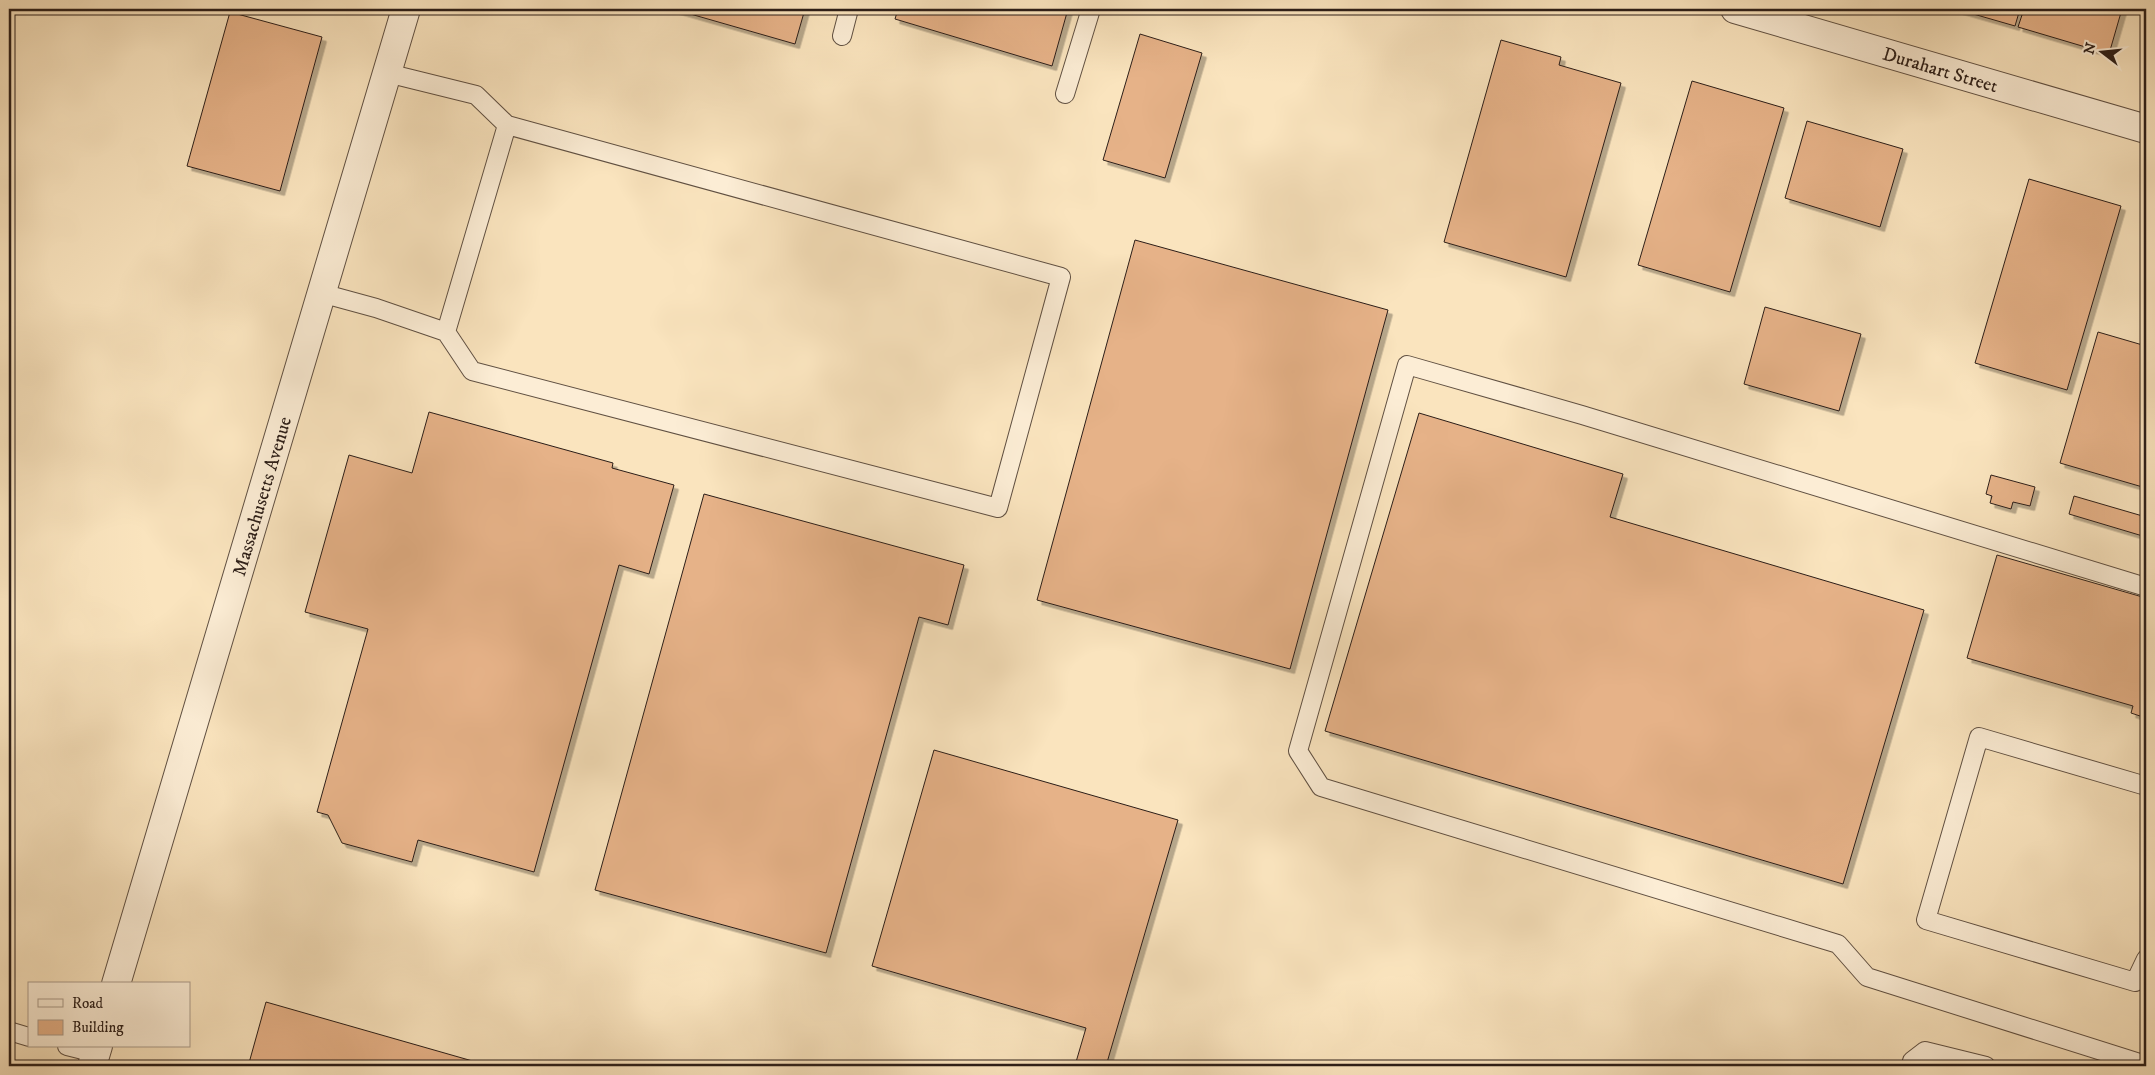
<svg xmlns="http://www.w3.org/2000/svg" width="2155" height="1075" viewBox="0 0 2155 1075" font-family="'IM FELL DW Pica',serif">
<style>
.building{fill:#e6b288;stroke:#2c1e18;filter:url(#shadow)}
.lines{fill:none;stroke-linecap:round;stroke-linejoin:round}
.lane-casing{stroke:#605042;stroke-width:20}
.street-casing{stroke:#605042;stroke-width:30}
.lane{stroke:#fcedd5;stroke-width:18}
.street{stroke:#fcedd5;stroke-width:28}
.labels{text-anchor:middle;stroke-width:4;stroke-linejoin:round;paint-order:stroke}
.street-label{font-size:19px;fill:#2c1e18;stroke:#fcedd5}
</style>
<defs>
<filter id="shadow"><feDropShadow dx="4.5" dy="4.5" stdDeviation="0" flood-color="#0004"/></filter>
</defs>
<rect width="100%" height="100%" fill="#fae4be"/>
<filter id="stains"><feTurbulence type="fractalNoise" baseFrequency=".004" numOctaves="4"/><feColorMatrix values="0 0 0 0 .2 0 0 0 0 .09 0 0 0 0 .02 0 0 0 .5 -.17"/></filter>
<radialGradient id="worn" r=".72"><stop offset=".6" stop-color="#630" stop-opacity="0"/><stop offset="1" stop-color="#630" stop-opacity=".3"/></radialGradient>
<path class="building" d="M673,9H805L795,44Z
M898,9H1068L1052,66L895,19Z
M1956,9H2020L2015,26Z
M2024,9H2122L2109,54L2018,27Z
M230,12L322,37L280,191L187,166Z
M1140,34L1202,53L1165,178L1103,160Z
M1501,40L1561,57L1559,65L1621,83L1566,277L1444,242Z
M1692,81L1784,108L1730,292L1638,265Z
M1807,121L1903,149L1880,227L1785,198Z
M2029,179L2121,206L2067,390L1975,363Z
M1135,240L1388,310L1290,669L1037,600Z
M1765,307L1861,334L1839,411L1744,384Z
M2098,332L2146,346V488L2060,463Z
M429,412L613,463L612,468L674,485L649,574L619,565L534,872L418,840L412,862L342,843L328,815L317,812L368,629L305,612L349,455L412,473Z
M1419,413L1623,474L1610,517L1924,610L1843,884L1325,731Z
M1991,475L2035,487L2030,506L2013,502L2011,509L1990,503L1992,496L1986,494Z
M704,494L964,565L948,625L919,617L826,953L595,890Z
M2074,496L2146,517V537L2069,514Z
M1997,555L2146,598V718L2131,713L2133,706L1967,658Z
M934,750L1178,820L1106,1066H1092L1076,1062L1086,1028L872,966Z
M266,1002L490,1066H260L249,1063Z"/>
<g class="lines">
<g class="lane-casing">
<path id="lane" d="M842,36L849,9
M1065,94L1091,9
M321,293L376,308L446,332L472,371L998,508L1061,277L507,125L476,95L387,73
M446,332L507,125
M2146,587L1582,415L1407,365L1298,751L1321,787L1838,944L1867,977L2146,1065
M2146,786L1979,737L1926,920L2135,982L2146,959
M9,1031L29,1037
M67,1046L95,1053
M1911,1066L1912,1061L1925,1051L1986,1066"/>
</g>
<g class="street-casing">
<g id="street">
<path id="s1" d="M1735,9L2146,129"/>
<path id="s2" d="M116,984L406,9"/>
<path d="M92,1066L98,1046"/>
</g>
</g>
<use href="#lane" class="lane"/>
<use href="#street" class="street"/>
</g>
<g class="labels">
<g class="street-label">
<text dy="7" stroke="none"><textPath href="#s1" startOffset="214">Durahart Street</textPath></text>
<text dy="7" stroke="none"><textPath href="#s2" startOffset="509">Massachusetts Avenue</textPath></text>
</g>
</g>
<rect width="2155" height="1075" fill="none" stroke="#fae4be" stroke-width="30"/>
<rect x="10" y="10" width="2135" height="1055" fill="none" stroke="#2c1e18" stroke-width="2.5"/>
<rect x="15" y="15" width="2125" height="1045" fill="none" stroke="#2c1e18"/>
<rect x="28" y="982" width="162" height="65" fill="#fcedd5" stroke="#a99a89"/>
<rect x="38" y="999" width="25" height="8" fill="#fcedd5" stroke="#a99a89"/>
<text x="72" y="1008" font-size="15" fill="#2c1e18">Road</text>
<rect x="38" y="1020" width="25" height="15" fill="#e6b288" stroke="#a99a89"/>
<text x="72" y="1032" font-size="15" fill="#2c1e18">Building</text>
<g transform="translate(2102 52) rotate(286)" stroke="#fcedd5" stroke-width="4" paint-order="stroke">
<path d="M0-4L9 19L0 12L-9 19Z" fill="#2c1e18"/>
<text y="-8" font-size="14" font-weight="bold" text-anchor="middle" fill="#2c1e18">N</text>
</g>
<rect width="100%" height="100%" filter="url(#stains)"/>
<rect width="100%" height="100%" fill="url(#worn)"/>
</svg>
